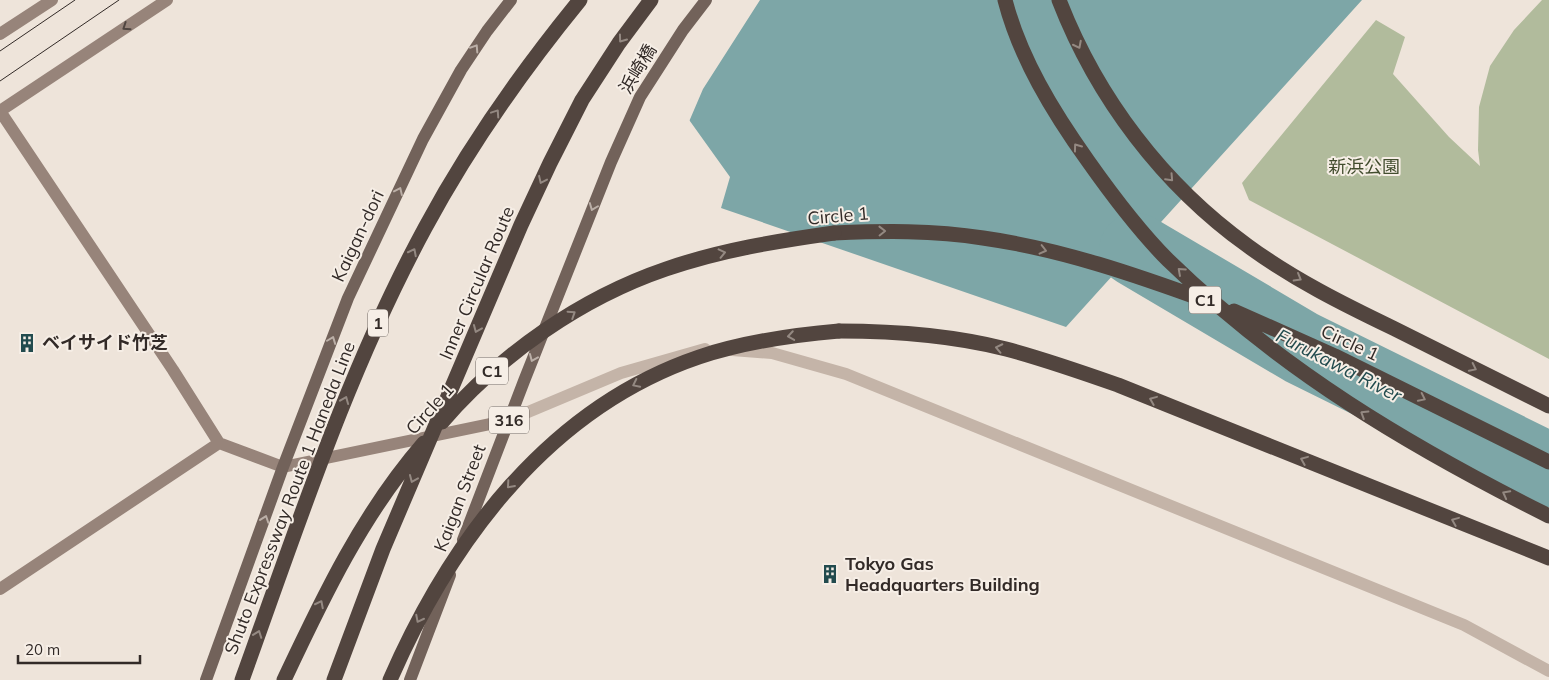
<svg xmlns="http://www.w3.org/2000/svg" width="1549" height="680" viewBox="0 0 1549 680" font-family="Mulish,'Noto Sans JP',sans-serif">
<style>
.green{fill:#b1bb9c}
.water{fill:#7da6a7}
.pier{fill:#eee4da}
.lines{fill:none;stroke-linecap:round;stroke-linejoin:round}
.river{stroke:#7da6a7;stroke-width:74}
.street{stroke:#c4b4a8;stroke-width:12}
.secondary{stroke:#97847a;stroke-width:12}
.primary{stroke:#72625a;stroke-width:12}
.highway{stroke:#52453f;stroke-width:15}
.tram{stroke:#322a27;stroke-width:1}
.highway-bridge{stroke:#52453f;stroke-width:15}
.oneway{stroke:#504540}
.oneway2{stroke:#948982}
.oneway3{stroke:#bbafa7}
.labels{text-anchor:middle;stroke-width:4;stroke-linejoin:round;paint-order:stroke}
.shield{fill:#f6eee6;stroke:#6d6560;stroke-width:1}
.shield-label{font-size:16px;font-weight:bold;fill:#322a27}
.street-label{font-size:18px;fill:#322a27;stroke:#f6eee6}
.park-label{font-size:18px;fill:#424d2e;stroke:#f6eee6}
.poi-label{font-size:18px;font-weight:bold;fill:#322a27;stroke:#f6eee6;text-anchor:start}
.water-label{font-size:19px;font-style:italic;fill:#224b4e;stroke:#f6eee6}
</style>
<rect width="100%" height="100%" fill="#eee4da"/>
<path class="green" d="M1542,0H1549V359L1249,200L1242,183L1376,20L1405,37L1393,74L1449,137L1480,166L1478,150L1479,107L1490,66L1514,30Z"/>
<path class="water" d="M553,0H1362L1066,327L721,208L730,177L677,103Z"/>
<path class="pier" d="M550,0H760L703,89L688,124L675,105Z"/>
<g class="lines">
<path class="river" d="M1136,250L1302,348L1549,470"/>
<path class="street" d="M732,350L772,353L846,374L1464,625L1549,671
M509,420L621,373L705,349"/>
<path class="secondary" d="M0,34L52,0
M0,111L173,370L219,443L283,467L509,420
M0,111L167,0
M0,589L219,443"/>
<path class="primary" d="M463,540L524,381L611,162L640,97L683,30L706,0
M206,680L283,467L348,298L423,139L461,70L487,31L511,0
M410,680L450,575"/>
<path class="highway" d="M1005,0C1020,58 1053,112 1088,161C1112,195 1138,230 1168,260C1281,370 1409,446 1549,516
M1059,0C1097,98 1163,185 1248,246C1293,279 1343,304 1393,328C1445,354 1497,380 1549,406
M834,233C883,231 933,230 983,238C1061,249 1136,275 1210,302
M1234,311L1335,356L1549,462
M839,331C895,331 951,335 1006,349C1044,359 1081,372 1118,385L1549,558"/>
<path class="tram" d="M0,51L75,0
M0,81L119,0"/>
<path class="highway-bridge" d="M442,422C501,354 581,298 666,269C721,250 777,241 834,233
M242,680C297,528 347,372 425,228C468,148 522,71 580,0
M284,680C323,597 363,513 424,443
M334,680L383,549L521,225L550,163L582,100L619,43L651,0
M390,680C451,540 549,408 699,357C744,342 792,335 839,331"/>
</g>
<defs><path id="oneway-chevron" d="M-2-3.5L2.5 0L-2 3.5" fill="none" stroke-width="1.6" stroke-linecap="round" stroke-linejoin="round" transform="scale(1.25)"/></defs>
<use class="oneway" href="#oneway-chevron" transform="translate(126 27) rotate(146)"/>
<g class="oneway2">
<use href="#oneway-chevron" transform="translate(622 39) rotate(126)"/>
<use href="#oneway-chevron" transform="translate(1078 45) rotate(63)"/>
<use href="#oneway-chevron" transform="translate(496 113) rotate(-56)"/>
<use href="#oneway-chevron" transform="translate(1077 147) rotate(-126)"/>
<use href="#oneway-chevron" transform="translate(1170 178) rotate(47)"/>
<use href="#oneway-chevron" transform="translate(542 180) rotate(115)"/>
<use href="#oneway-chevron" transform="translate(882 231) rotate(-1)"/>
<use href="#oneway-chevron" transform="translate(1043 250) rotate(14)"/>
<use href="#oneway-chevron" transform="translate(413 252) rotate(-63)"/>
<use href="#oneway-chevron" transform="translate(722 253) rotate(-13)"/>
<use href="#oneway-chevron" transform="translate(1181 271) rotate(-138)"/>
<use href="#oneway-chevron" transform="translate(1298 278) rotate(30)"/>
<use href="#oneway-chevron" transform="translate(572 314) rotate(-33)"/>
<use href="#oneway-chevron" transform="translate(477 329) rotate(113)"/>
<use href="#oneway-chevron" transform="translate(791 336) rotate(171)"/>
<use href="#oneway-chevron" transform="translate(999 348) rotate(-168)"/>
<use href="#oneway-chevron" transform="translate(1473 368) rotate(26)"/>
<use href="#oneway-chevron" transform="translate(636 384) rotate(154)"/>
<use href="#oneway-chevron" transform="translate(1422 398) rotate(26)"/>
<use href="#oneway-chevron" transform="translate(345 400) rotate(-68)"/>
<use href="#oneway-chevron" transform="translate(1153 400) rotate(-158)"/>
<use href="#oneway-chevron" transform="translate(1364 414) rotate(-148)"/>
<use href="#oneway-chevron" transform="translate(1304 460) rotate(-158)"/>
<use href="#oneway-chevron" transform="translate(413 479) rotate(113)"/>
<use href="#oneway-chevron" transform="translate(510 485) rotate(131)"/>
<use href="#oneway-chevron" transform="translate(1506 494) rotate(-152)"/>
<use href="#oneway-chevron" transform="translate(1455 521) rotate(-158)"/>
<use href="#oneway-chevron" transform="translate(320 604) rotate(-63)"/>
<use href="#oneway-chevron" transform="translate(419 619) rotate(117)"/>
<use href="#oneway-chevron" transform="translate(258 634) rotate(-70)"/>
</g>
<g class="oneway3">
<use href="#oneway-chevron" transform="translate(475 48) rotate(-57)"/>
<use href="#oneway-chevron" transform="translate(399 191) rotate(-65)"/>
<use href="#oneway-chevron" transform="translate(593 207) rotate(111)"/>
<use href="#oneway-chevron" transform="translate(332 340) rotate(-69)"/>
<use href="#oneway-chevron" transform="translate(533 358) rotate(113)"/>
<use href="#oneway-chevron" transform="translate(265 519) rotate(-71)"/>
</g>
<defs>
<g id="building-bare" transform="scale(1.5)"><path d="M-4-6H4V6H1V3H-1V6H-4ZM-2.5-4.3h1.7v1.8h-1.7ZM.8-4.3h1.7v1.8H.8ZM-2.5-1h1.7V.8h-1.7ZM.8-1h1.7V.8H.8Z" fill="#224b4e" stroke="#f6eee6" stroke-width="2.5" paint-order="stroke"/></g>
</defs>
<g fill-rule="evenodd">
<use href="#building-bare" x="27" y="343"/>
<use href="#building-bare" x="830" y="574"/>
</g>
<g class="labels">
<g class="shield">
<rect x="1189" y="286.5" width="32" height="27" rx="4"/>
<rect x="368" y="309.5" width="20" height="27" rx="4"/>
<rect x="476" y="357.5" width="32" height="27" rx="4"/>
<rect x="489" y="406.5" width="40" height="27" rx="4"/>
</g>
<g class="shield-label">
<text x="1205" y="306">C1</text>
<text x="378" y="329">1</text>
<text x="492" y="377">C1</text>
<text x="509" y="426">316</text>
</g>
<g class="street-label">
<text transform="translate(638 69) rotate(-59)" y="6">浜崎橋</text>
<text transform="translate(838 216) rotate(-5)" y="6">Circle 1</text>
<text transform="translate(358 236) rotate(-65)" y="6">Kaigan-dori</text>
<text transform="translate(477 283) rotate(-67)" y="6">Inner Circular Route</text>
<text transform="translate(1350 343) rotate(25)" y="6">Circle 1</text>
<text transform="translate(430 409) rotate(-48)" y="6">Circle 1</text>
<text transform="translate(290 498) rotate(-69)" y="6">Shuto Expressway Route 1 Haneda Line</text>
<text transform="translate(460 498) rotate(-69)" y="6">Kaigan Street</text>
</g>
<g class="park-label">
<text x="1364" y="173">新浜公園</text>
</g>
<g class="poi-label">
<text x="42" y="349">ベイサイド竹芝</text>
<text x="845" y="570">Tokyo Gas<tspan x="845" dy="21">Headquarters Building</tspan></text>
</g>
<g class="water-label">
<text transform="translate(1339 365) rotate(27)" y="7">Furukawa River</text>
</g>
</g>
<path d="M18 655v8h122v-8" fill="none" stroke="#322a27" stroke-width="2.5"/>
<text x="25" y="655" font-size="15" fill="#322a27" stroke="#f6eee6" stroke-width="4" paint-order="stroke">20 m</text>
</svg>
